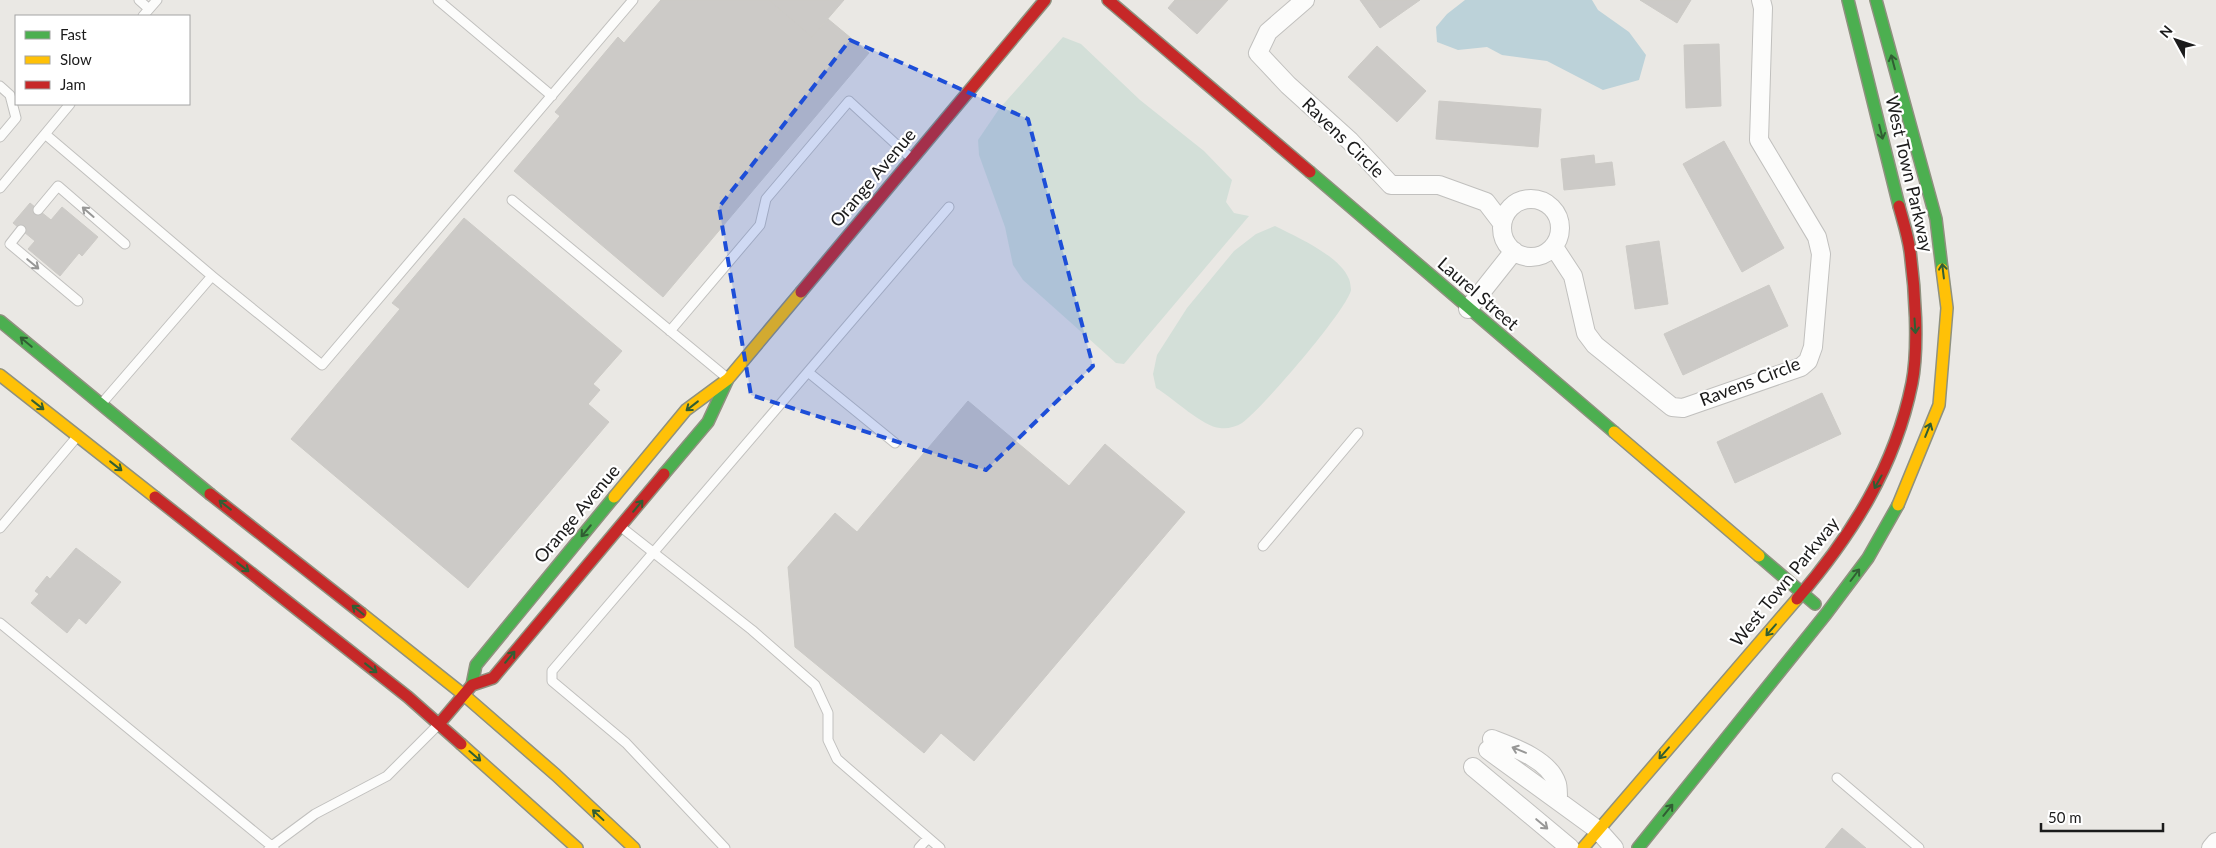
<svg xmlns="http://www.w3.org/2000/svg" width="2216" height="848" viewBox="0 0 2216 848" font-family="Lato,sans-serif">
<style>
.wetland{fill:#d3dfd8}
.water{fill:#bcd2d9}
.building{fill:#cccac7;stroke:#cccac6}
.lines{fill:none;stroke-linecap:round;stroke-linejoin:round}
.lane-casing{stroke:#c1c0be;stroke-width:11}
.street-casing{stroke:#c1c0be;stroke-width:20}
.fast-casing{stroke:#8f917f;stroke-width:14}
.slow-casing{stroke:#8f917f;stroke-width:14}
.jam-casing{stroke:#8f917f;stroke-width:14}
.lane{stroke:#fcfcfb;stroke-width:9}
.street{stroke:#fcfcfb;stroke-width:18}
.fast{stroke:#4caf50;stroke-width:11}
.slow{stroke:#ffc107;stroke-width:11}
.jam{stroke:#c62828;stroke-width:11}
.oneway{stroke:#315e33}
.oneway2{stroke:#979796}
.marked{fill:#1d4ed8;fill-opacity:0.2;stroke:#1d4ed8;stroke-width:4;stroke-dasharray:10 6;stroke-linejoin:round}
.labels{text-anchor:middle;stroke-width:4.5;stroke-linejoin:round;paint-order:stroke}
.street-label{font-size:18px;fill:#1b1b1b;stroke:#fff}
</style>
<rect width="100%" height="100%" fill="#eae8e4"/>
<path class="wetland" d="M1063,37L1081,44L1140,100L1204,151L1232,180L1226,202L1234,213L1249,216L1124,364L1116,363L1023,280L1013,265L1005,227L979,155L978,140L999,109Z
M1275,226C1297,237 1340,256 1349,279C1350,281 1351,288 1351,290C1347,310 1261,410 1242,423C1236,427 1227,429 1220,428C1203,427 1173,398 1156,388L1153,374L1157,355L1187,308L1234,251L1256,234Z"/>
<path class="water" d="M1465,0H1592L1598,10L1629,32L1646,55L1639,80L1603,90L1547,61L1502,55L1487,47L1458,50L1437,42L1436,27L1447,14Z"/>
<path class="building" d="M661,0H769L812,37L828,19L869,53L663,297L514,171L560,116L555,112L618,37L624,43Z
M769,0H844L812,37Z
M1175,0H1228L1197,34L1168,8Z
M1360,0H1420L1380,28Z
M1640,0H1691L1677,23Z
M1719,44L1721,106L1686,108L1684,45Z
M1377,46L1426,91L1397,122L1348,77Z
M1439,101L1541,109L1538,147L1436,139Z
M1724,141L1784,248L1742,272L1683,164Z
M1594,155L1595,164L1612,162L1615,185L1564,190L1561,159Z
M30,203L51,220L62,207L98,237L82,256L79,253L60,276L28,249L35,241L13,223Z
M464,218L622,351L593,384L600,390L588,404L609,422L468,588L291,439L400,309L392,303Z
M1659,241L1668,304L1635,309L1626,246Z
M1769,285L1788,326L1683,375L1664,334Z
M1822,393L1841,434L1735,483L1717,442Z
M968,401L1069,486L1105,444L1185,512L974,761L941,733L924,753L795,647L788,567L835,513L857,532Z
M76,548L121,582L86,624L79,618L67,633L31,603L39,594L35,591L47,576L50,579Z
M1842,828L1866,848H1825Z"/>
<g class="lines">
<g class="lane-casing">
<path id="lane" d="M139,0L149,9
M438,0L552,96
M143,16L157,0
M0,86L10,95L16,118L0,137
M45,134L212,276L322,365L633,0
M0,188L70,104
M512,200L726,377
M38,210L58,186L125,244
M21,230L10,244L78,301
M670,331L760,225L766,199L849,101L911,158
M808,372L895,443
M103,402L212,276
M621,527L752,630L815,685L828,713V740L837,759L940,848
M0,528L76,438
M1263,546L1358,433
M0,623L274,848
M1837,778L1919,848
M269,848L315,814L387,776L437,726
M725,848L626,743L552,681V671L949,207
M919,848L928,838"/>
</g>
<g class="street-casing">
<path id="street" d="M1305,0L1268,32L1258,53L1288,85L1350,141L1391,185H1439L1486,202L1502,223
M1502 228a29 29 0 1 1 58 0a29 29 0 1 1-58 0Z
M1554,247L1573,276L1586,333L1595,345L1672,407L1683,408L1801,367L1808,361L1813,347L1821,254L1817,237L1759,140L1763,8L1761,0
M1468,309L1514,251
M1492,739C1513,747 1550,760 1557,784C1558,788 1558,794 1558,800
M1488,750L1598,830L1614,848
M1473,767L1570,848
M2211,848L2216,842"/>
</g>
<g class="fast-casing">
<path id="fast" d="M1848,0L1899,206
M1876,0L1936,219L1942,269
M1310,172L1614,432
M0,321L210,494
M664,474L708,422L727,381
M1759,556L1815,604
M472,685L476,665L614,497
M1638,848L1826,614L1868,558L1898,505"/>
</g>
<g class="slow-casing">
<path id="slow" d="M0,375L155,497
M1614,432L1759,556
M614,497L686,410L728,379L801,292
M1898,505L1939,405L1947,308L1942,269
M361,613L464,695L556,775L634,848
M461,744L577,848
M1583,848L1797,599"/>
</g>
<g class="jam-casing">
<path id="jam" d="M1108,0L1310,172
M801,292L1045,0
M210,494L361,613
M155,497L408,697L461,744
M1797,599C1852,535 1895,467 1912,383C1919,347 1915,288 1910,251C1908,236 1903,221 1899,206
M439,724L472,685L493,678L664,474"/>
</g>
<use href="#lane" class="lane"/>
<use href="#street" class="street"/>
<use href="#fast" class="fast"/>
<use href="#slow" class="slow"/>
<use href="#jam" class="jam"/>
</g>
<defs><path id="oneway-shaft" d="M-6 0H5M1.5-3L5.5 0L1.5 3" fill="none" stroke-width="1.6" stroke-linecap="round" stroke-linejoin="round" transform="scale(1.25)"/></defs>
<g class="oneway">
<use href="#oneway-shaft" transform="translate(1893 62) rotate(-105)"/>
<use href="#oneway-shaft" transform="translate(1881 132) rotate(76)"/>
<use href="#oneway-shaft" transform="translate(1943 271) rotate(-97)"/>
<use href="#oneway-shaft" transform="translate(1915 326) rotate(86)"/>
<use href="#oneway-shaft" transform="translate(26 342) rotate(-140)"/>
<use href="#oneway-shaft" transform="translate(38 405) rotate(38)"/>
<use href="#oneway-shaft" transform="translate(692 406) rotate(142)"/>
<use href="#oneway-shaft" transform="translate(1928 430) rotate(-68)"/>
<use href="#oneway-shaft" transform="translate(116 466) rotate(38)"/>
<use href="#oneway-shaft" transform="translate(1878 482) rotate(119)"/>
<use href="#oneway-shaft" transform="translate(225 505) rotate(-142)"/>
<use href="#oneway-shaft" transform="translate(638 506) rotate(-50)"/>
<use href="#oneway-shaft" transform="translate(586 531) rotate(130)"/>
<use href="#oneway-shaft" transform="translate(243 567) rotate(38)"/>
<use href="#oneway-shaft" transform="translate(1855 575) rotate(-53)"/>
<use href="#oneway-shaft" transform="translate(358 610) rotate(-141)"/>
<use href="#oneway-shaft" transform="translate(1771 630) rotate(131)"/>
<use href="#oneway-shaft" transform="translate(510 657) rotate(-50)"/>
<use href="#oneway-shaft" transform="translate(371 668) rotate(38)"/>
<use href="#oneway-shaft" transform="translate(1664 753) rotate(131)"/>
<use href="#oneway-shaft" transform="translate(475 756) rotate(41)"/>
<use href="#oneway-shaft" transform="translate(1668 810) rotate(-51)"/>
<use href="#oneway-shaft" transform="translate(598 815) rotate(-137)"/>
</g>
<g class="oneway2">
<use href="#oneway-shaft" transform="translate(88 212) rotate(-139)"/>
<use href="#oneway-shaft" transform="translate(33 264) rotate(40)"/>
<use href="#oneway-shaft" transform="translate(1519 750) rotate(-158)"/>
<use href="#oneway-shaft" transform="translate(1542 824) rotate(40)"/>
</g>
<path class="marked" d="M850,40L1028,119L1093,366L986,470L751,395L719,207Z"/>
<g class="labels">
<g class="street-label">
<text transform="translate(1343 138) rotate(44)" y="6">Ravens Circle</text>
<text transform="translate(1909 174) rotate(77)" y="6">West Town Parkway</text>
<text transform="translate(873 178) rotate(-50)" y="6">Orange Avenue</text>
<text transform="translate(1478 294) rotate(41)" y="6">Laurel Street</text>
<text transform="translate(1750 382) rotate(-21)" y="6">Ravens Circle</text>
<text transform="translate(577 514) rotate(-50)" y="6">Orange Avenue</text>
<text transform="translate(1785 582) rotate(-51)" y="6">West Town Parkway</text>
</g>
</g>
<rect x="15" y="15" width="175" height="90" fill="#ffffff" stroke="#a4a4a4"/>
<rect x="25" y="31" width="25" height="8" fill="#4caf50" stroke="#a4a4a4"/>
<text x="60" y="40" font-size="15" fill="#1b1b1b">Fast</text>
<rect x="25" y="56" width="25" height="8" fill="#ffc107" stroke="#a4a4a4"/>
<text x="60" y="65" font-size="15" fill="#1b1b1b">Slow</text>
<rect x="25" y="81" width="25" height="8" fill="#c62828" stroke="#a4a4a4"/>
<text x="60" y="90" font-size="15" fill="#1b1b1b">Jam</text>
<g transform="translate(2176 40) rotate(310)" stroke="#ffffff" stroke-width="4" paint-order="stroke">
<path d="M0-4L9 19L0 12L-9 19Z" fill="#1b1b1b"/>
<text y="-8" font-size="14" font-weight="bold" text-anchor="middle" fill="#1b1b1b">N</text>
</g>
<path d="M2041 823v8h122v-8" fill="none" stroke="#1b1b1b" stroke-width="2.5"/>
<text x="2048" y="823" font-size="15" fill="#1b1b1b" stroke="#ffffff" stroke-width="4" paint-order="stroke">50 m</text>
</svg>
